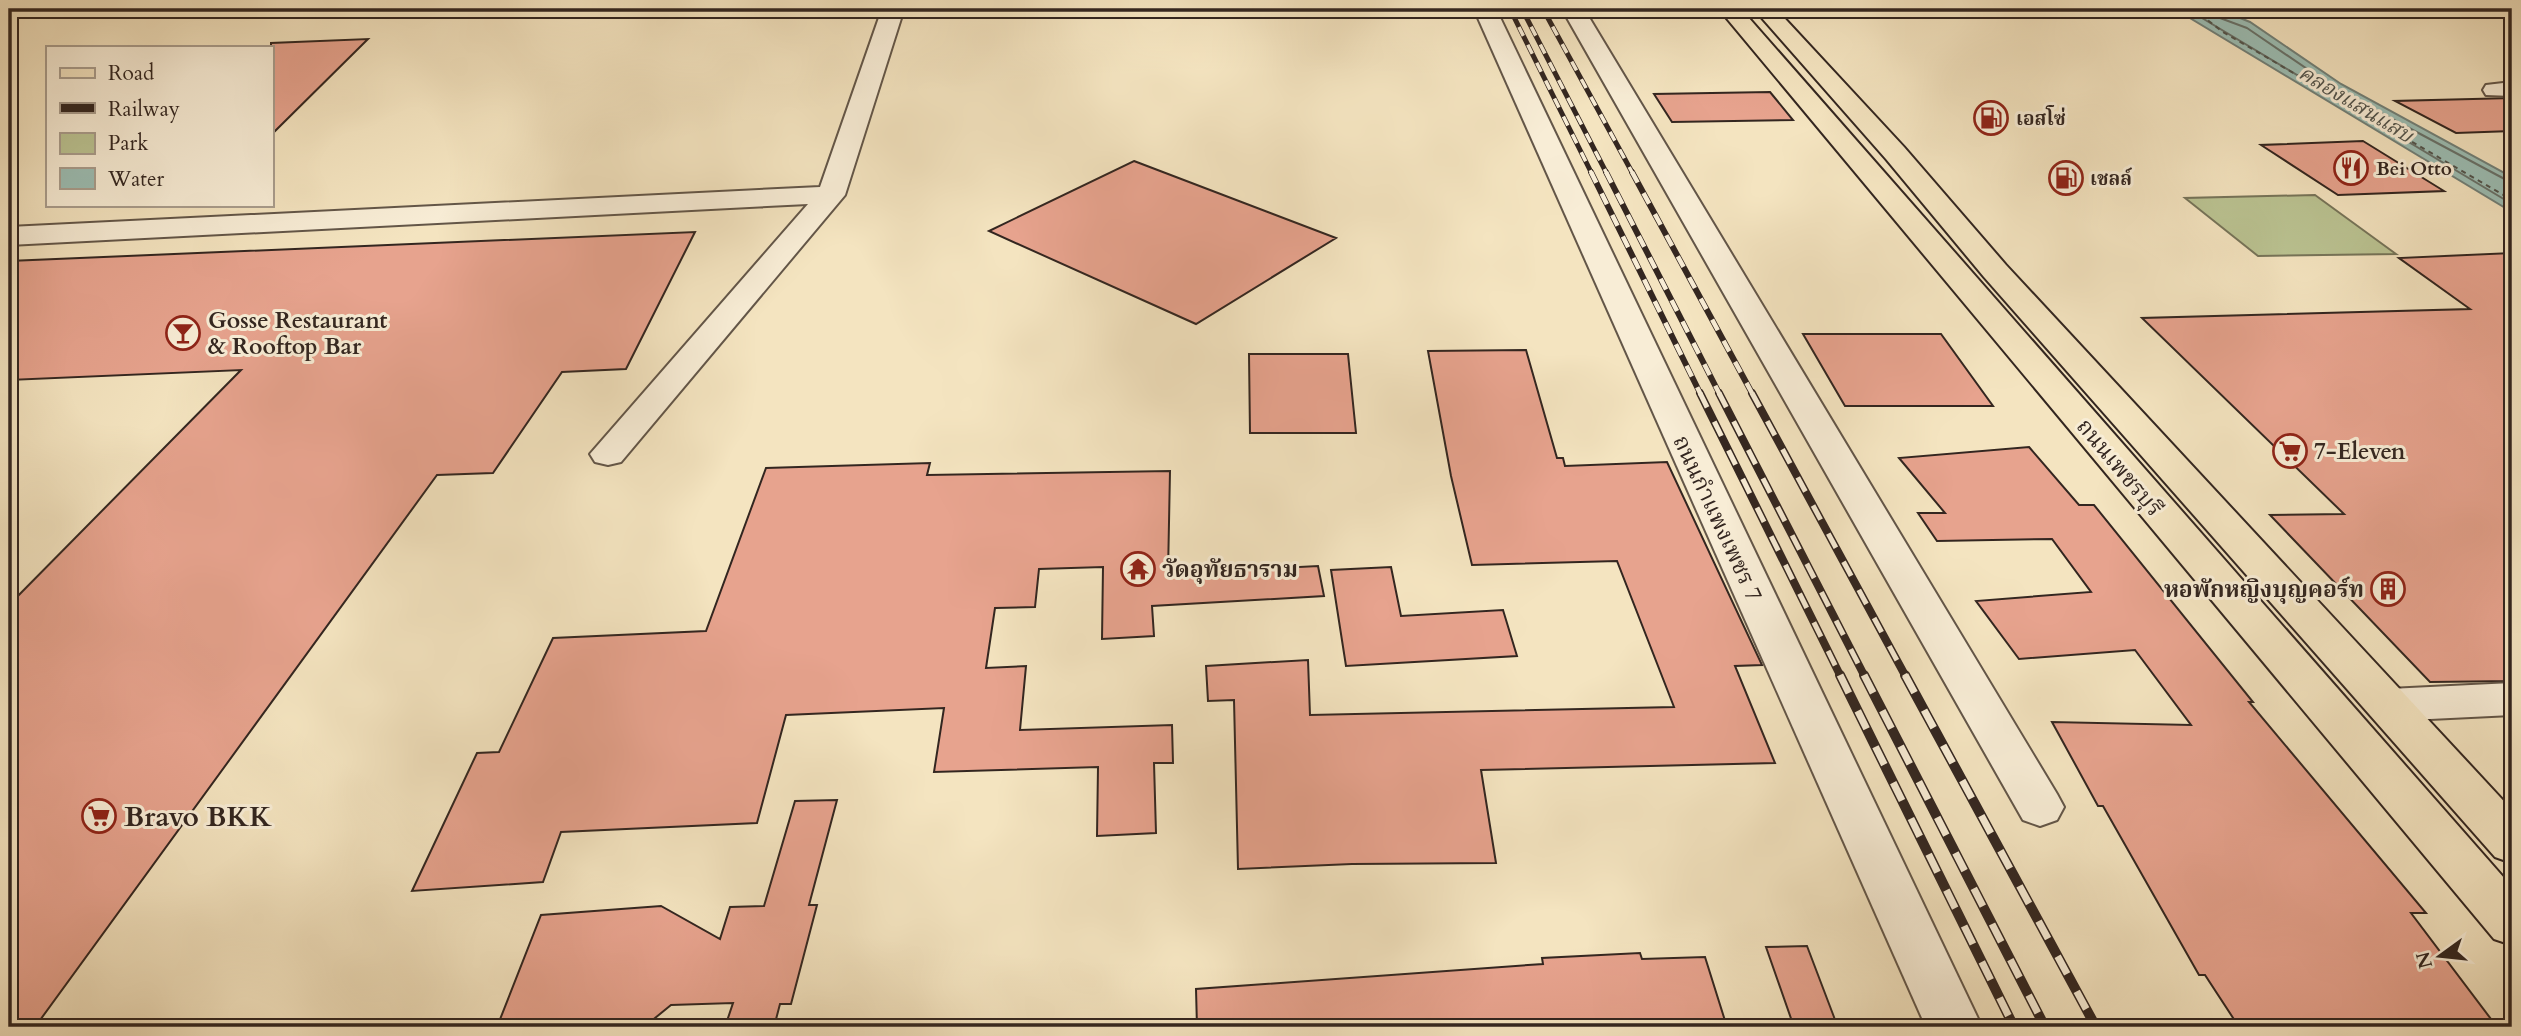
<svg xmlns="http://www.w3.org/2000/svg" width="2521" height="1036" viewBox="0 0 2521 1036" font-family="Cardo,'Noto Serif Thai',serif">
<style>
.green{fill:#bbc493;stroke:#77755a;stroke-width:2}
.water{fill:#9cbeb4;stroke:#728179;stroke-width:2}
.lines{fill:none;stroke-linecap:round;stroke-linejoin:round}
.shore{stroke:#68726a;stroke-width:2}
.ferry{stroke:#52544c;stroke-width:2;stroke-dasharray:5 4.5;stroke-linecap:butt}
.building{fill:#e7a38e;stroke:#332620;stroke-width:2}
.minor-casing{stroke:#635648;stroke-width:4}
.tertiary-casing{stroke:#635648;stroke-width:4}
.primary-casing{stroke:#332620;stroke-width:4}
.minor{fill:#f8edd6;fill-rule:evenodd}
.tertiary{fill:#f8edd6;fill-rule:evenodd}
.primary{fill:#f4e4c0;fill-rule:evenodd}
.rail-far3-casing{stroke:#332620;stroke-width:5}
.rail-far2-casing{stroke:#332620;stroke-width:6}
.rail-far1-casing{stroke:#332620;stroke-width:8}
.rail-casing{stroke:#332620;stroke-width:10}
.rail-far3{stroke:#f8edd6;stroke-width:3.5;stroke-dasharray:10;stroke-linecap:butt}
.rail-far2{stroke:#f8edd6;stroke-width:4.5;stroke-dasharray:12;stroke-linecap:butt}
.rail-far1{stroke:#f8edd6;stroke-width:5;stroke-dasharray:16;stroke-linecap:butt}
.rail{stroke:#f8edd6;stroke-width:7;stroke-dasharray:20;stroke-linecap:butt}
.labels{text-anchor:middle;stroke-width:6;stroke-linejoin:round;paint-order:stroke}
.far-poi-label{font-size:19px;font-weight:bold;fill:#332620;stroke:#f8edd6;text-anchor:start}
.far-water-label{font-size:21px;font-style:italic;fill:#52544c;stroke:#f8edd6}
.poi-label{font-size:23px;font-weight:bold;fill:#332620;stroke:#f8edd6;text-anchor:start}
.street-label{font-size:23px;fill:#332620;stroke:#f8edd6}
.near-poi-label{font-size:28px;font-weight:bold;fill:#332620;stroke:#f8edd6;text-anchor:start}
</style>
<rect width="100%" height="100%" fill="#f4e4c0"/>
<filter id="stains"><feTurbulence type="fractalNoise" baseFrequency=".00286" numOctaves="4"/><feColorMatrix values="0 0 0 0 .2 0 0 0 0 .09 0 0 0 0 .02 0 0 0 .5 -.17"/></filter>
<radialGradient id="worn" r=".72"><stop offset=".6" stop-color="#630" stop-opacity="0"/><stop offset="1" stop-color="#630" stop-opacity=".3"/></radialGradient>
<path class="green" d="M2315,195L2396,254L2258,256L2185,198Z"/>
<path class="water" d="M2175,9H2218L2250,22L2341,84L2512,177V212Z"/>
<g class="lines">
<path class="shore" d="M2187,9L2512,204
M2217,9L2220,18L2247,28L2338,90L2512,183"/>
<path class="ferry" d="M2193,9L2223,32L2512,200"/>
</g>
<path class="building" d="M368,39L271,135V43Z
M1770,92L1793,120L1672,122L1654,94Z
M2512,98V131L2456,133L2395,101Z
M2363,141L2444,191L2338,195L2261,145Z
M1134,161L1336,238L1196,324L989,231Z
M695,232L626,369L562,372L493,473L437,475L35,1027H9V605L241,370L9,380V261Z
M2512,253V681L2430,682L2270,515L2344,514L2142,318L2470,309L2399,258Z
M1803,334H1941L1993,406H1845Z
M1526,350L1557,458H1563L1565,466L1667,462L1762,665L1735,666L1775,763L1481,770L1496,863L1352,864L1238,869L1234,700L1208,701L1206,666L1308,660L1310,715L1674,707L1617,561L1472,565L1451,476L1428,351Z
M1249,354H1348L1356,433H1250Z
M2029,447L2079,505H2094L2253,702H2249L2426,913H2411L2497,1027H2239L2205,975H2199L2103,806H2098L2052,722L2191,725L2135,650L2019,659L1976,601L2091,592L2052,539L1937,541L1918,513H1945L1899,458Z
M930,463L927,475L1170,471L1168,574L1318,566L1324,596L1152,606L1154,636L1102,639L1103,567L1039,569L1035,607L995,608L986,668L1026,666L1020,730L1172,725L1173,763H1154L1156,833L1097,836L1098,767L934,772L944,708L786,715L757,823L561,832L543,882L412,891L477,753L499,752L553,638L706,631L766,468Z
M1391,567L1401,616L1503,610L1517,656L1346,666L1331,570Z
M837,800L809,905H817L791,1004H780L774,1027H725L733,1003L671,1005L644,1027H497L541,915L661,906L720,939L730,907L764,906L795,801Z
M1807,946L1834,1017L1837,1027H1794L1766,947Z
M1640,953L1642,959L1705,957L1727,1027H1197L1196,989L1543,964L1542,958Z"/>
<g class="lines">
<g class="minor-casing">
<path id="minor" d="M882,9H904L845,195L621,462L608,465L595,462L590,454L808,204L9,245V227L820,187Z
M1562,9H1584L2057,794L2064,807L2057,820L2040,826L2023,820Z
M2512,82V96L2486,95L2483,90L2486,85Z
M2512,683V715L2389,721L2373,717L2367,705L2373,693L2389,689Z"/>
</g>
<g class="tertiary-casing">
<path id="tertiary" d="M1474,9H1496L1982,1027H1926Z"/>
</g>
<g class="primary-casing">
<path id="primary" d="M1719,9H1741L2512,887V945L2494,939Z
M1754,9H1776L1904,147L2006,265L2512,810V863L2495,857L1984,277L1886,159Z"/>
</g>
<use href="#minor" class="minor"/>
<use href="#tertiary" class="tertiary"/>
<use href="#primary" class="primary"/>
<g class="rail-far3-casing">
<path id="rail-far3" d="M1510,9L1592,174
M1522,9L1607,174
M1543,9L1633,174"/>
</g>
<g class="rail-far2-casing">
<path id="rail-far2" d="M1591,172L1701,395
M1606,172L1720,395
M1632,172L1753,395"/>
</g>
<g class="rail-far1-casing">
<path id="rail-far1" d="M1700,393L1841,677
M1719,393L1865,677
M1752,393L1906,677"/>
</g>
<g class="rail-casing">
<path id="rail" d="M1840,675L2014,1027
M1864,675L2045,1027
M1905,675L2096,1027"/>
</g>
<use href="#rail-far3" class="rail-far3"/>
<use href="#rail-far2" class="rail-far2"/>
<use href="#rail-far1" class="rail-far1"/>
<use href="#rail" class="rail"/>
</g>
<defs>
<g id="fuel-ring" transform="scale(1.75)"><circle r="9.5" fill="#f8edd6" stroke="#8f2418" stroke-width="1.5"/><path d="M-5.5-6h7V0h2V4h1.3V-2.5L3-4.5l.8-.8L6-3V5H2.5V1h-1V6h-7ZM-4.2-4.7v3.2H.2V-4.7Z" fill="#8f2418"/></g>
<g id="restaurant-ring" transform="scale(1.75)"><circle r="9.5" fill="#f8edd6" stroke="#8f2418" stroke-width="1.5"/><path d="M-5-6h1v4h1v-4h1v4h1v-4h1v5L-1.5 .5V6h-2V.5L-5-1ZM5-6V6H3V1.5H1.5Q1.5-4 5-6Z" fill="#8f2418"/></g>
<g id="bar-ring" transform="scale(1.75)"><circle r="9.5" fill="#f8edd6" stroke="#8f2418" stroke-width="1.5"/><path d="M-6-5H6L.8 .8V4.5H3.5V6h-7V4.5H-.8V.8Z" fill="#8f2418"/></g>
<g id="supermarket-ring" transform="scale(1.75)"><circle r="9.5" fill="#f8edd6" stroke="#8f2418" stroke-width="1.5"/><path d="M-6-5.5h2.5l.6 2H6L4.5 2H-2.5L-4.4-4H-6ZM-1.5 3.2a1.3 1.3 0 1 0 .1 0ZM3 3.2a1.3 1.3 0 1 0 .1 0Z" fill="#8f2418"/></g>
<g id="temple-ring" transform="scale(1.75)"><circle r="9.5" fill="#f8edd6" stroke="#8f2418" stroke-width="1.5"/><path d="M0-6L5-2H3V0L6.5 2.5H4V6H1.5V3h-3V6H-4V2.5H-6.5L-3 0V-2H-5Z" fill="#8f2418"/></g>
<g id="building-ring" transform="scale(1.75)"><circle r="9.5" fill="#f8edd6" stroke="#8f2418" stroke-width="1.5"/><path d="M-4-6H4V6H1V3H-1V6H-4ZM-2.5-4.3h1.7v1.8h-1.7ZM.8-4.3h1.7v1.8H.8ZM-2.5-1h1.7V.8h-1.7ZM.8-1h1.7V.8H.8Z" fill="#8f2418"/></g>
</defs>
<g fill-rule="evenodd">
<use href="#fuel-ring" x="1991" y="118"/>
<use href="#restaurant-ring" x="2351" y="168"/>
<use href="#fuel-ring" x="2066" y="178"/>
<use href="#bar-ring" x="183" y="333"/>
<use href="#supermarket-ring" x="2290" y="451"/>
<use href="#temple-ring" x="1138" y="569"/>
<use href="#building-ring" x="2388" y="589"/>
<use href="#supermarket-ring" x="99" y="816"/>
</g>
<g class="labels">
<g class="far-poi-label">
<text x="2016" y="125">เอสโซ่</text>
<text x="2376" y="175">Bei Otto</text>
<text x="2090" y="185">เชลล์</text>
</g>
<g class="far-water-label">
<text transform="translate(2356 104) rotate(31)" y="7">คลองแสนแสบ</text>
</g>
<g class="poi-label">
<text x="208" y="328">Gosse Restaurant<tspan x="208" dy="26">&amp; Rooftop Bar</tspan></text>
<text x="2314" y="459">7-Eleven</text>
<text x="1162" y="577">วัดอุทัยธาราม</text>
<text x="2364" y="597" text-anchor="end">หอพักหญิงบุญคอร์ท</text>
</g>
<g class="street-label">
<text transform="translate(2120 467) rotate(50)" y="8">ถนนเพชรบุรี</text>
<text transform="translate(1718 518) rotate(65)" y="8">ถนนกำแพงเพชร 7</text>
</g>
<g class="near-poi-label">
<text x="124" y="826">Bravo BKK</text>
</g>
</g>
<rect width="2521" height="1036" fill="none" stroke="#f4e4c0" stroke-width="35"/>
<rect x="10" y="10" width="2500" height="1015" fill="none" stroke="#332620" stroke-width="3.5"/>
<rect x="18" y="18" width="2486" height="1001" fill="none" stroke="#332620" stroke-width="2"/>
<rect x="46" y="46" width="228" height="161" fill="#f8edd6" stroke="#a99d8d" stroke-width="2"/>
<rect x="60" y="68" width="35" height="10" fill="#f4e4c0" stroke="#a99d8d" stroke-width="2"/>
<text x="108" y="80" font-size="21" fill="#332620">Road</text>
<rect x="60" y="103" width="35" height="10" fill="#332620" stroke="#a99d8d" stroke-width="2"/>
<text x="108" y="116" font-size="21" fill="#332620">Railway</text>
<rect x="60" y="133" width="35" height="21" fill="#bbc493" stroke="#a99d8d" stroke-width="2"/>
<text x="108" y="150" font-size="21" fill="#332620">Park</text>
<rect x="60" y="168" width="35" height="21" fill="#9cbeb4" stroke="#a99d8d" stroke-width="2"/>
<text x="108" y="186" font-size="21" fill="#332620">Water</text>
<g transform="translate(2440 956) rotate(255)" stroke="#f8edd6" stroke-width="5" paint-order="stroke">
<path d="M0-5L12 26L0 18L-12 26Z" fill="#332620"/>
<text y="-10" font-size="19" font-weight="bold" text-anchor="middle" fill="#332620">N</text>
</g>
<rect width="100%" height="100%" filter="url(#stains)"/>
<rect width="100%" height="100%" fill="url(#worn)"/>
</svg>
